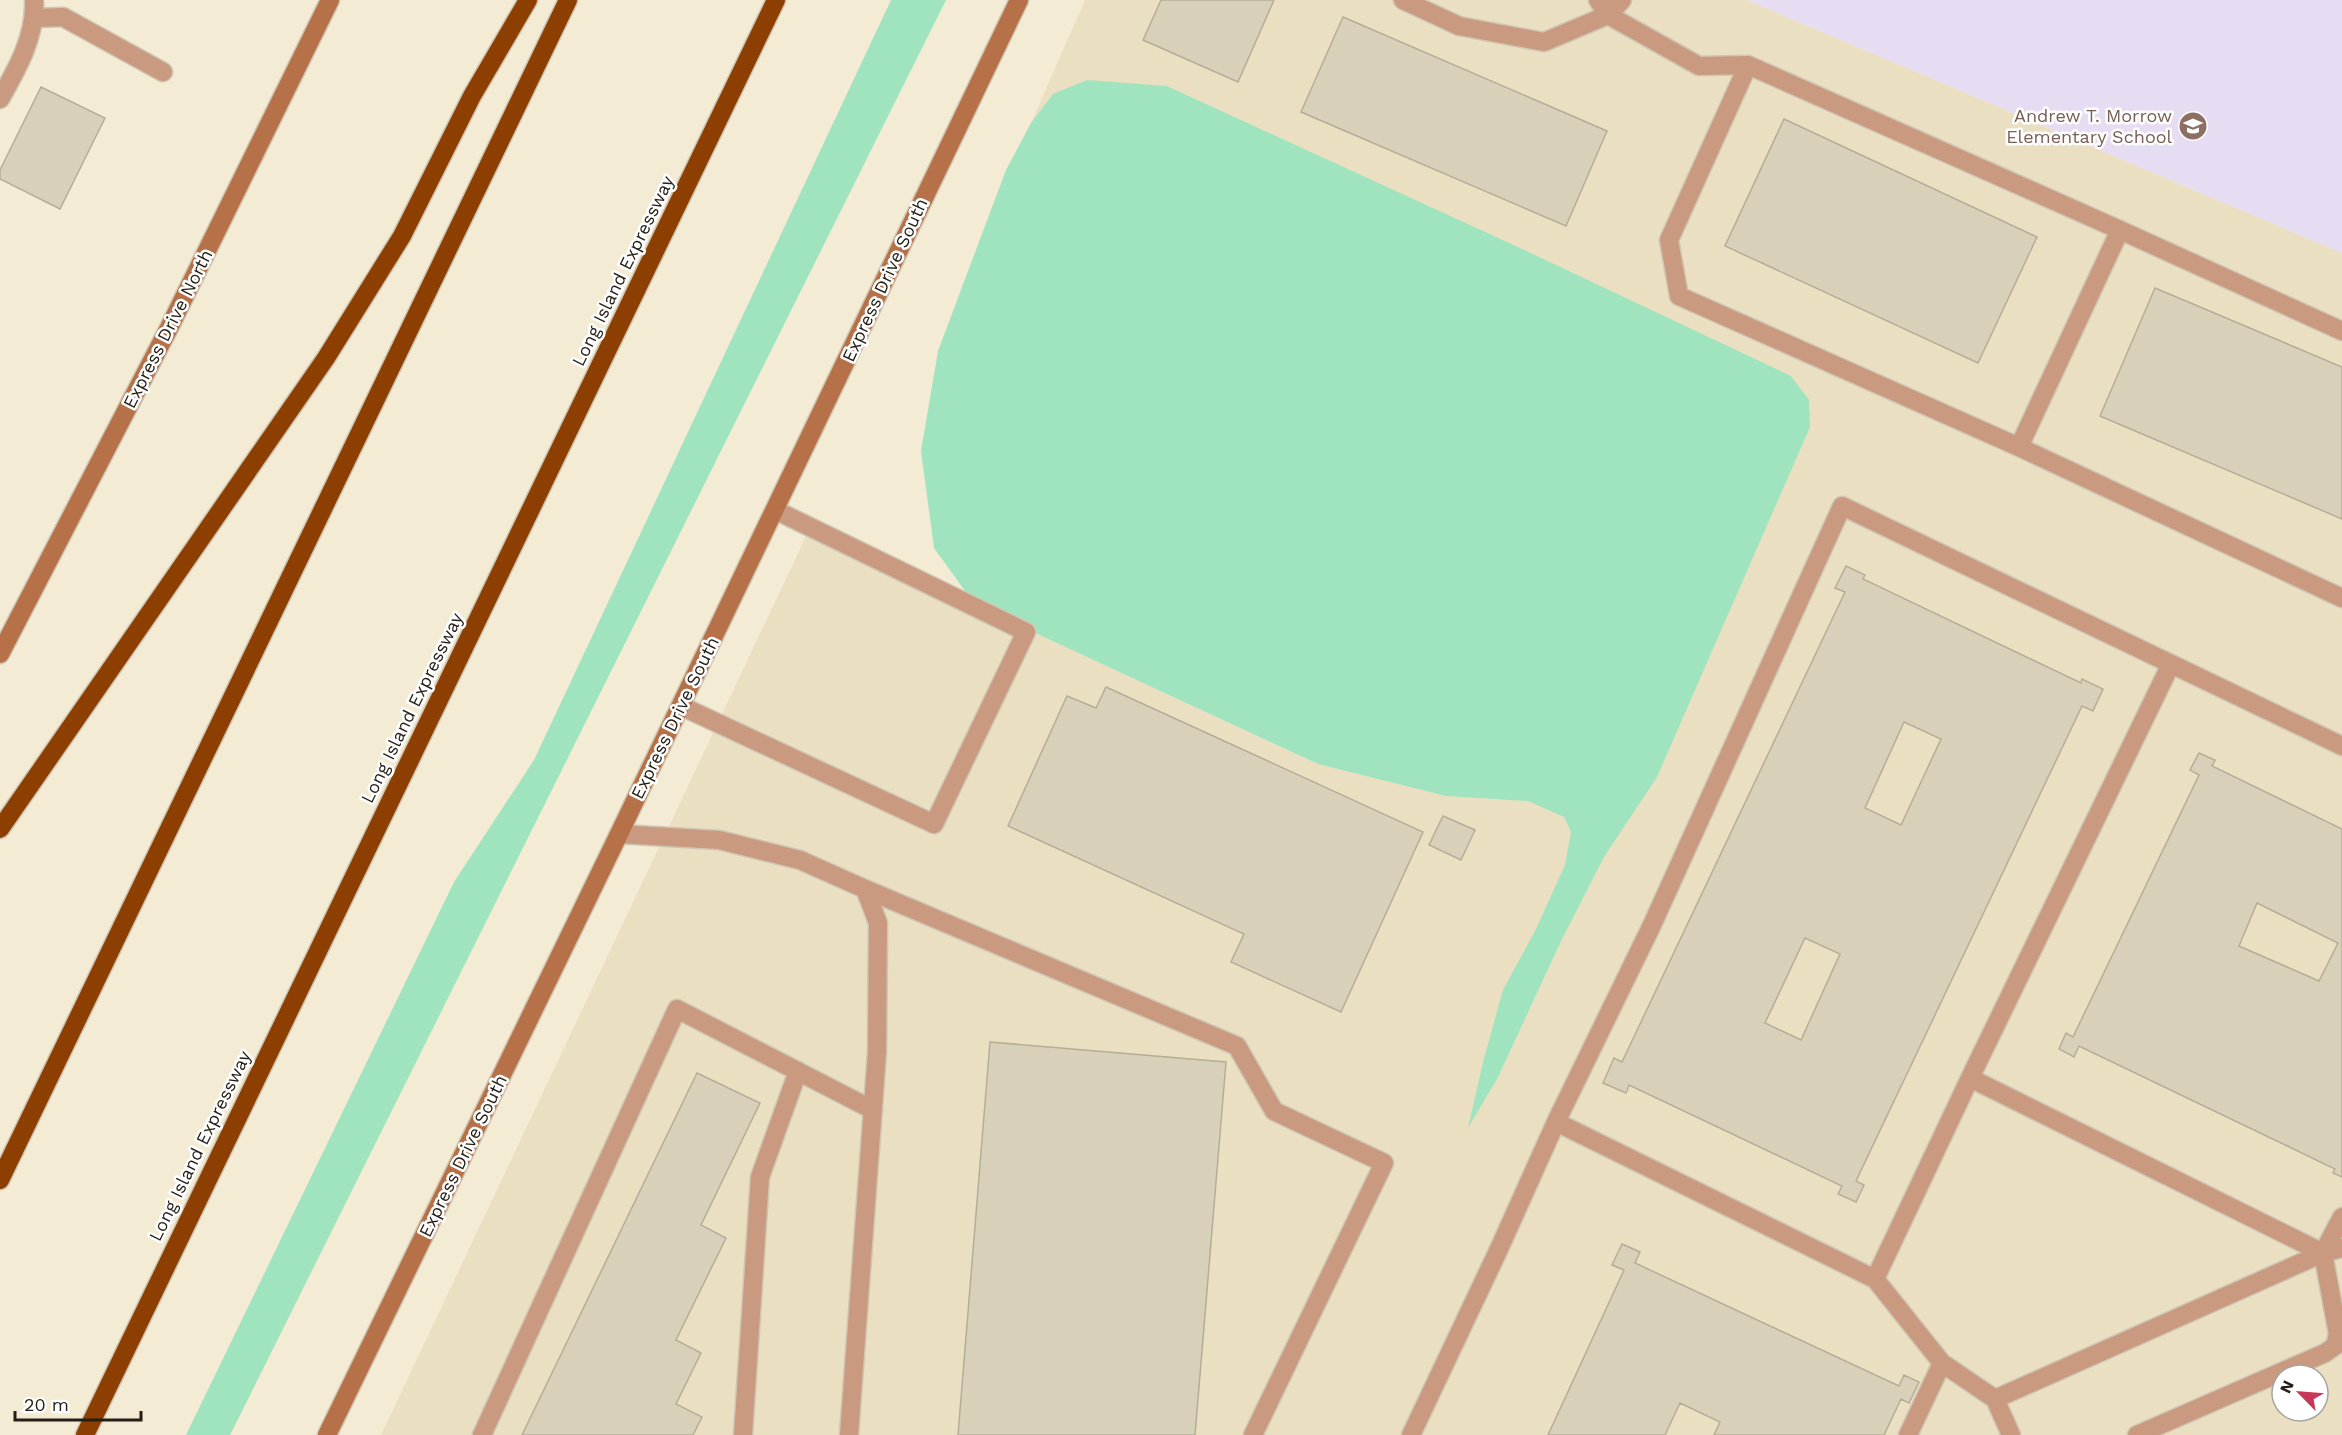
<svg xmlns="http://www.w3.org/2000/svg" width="2342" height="1435" viewBox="0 0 2342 1435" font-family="'Work Sans',sans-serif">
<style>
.built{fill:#ebdfc2;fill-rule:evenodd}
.education{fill:#e7ddf2}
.green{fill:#9fe4be}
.building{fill:#d9d0ba;stroke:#b5ad98;stroke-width:1.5;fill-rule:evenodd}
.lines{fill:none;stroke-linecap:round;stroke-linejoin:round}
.service-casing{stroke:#cec6b3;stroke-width:21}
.minor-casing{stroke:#cec6b3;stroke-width:21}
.secondary-casing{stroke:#cec6b3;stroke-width:21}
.motorway-casing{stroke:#cec6b3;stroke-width:21}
.service{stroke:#ca9a80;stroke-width:18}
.minor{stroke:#ca9a80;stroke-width:18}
.secondary{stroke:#b67148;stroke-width:18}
.motorway{stroke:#8c3f00;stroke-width:18}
.labels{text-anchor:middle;stroke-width:5;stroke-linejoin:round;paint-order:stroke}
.education-label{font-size:18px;fill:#785e54;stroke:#fff;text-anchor:end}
.street-label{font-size:18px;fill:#231f17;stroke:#fff}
</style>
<rect width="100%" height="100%" fill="#f4ebd5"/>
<path class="built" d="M1085,0H1747L2342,253V1435H381L810,528L1318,764L1275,137L1167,86L1053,94L1031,123ZM2282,1375H2318V1411H2282Z"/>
<path class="education" d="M1747,0H2342V253Z"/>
<path class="green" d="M891,0H946L230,1435H186L454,882L534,760Z
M1087,80L1167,86L1535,255L1791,376L1809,400L1810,427L1657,777L1604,857L1562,939L1498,1077L1468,1128L1483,1062L1503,990L1536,929L1565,865L1571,832L1564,817L1528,801L1446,796L1318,764L1016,624L965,591L934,548L921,451L938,351L1006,170L1031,123L1053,94Z"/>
<path class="building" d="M1161,0H1274L1238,82L1143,40Z
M1343,17L1607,131L1566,226L1301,112Z
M41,87L105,118L60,209L0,179V170Z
M1784,119L2037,237L1978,363L1725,246Z
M2155,288L2342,367V519L2100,416Z
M1846,566L1865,575L1863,579L2081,683L2082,679L2103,689L2093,711L2082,706L1856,1181L1864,1185L1856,1202L1838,1194L1842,1186L1629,1085L1626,1093L1603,1083L1614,1058L1622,1062L1845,592L1835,588ZM1904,722L1941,739L1901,825L1865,808ZM1805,938L1840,954L1801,1040L1765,1023Z
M1106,687L1423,832L1341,1012L1231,962L1244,934L1008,826L1067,696L1096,708Z
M2199,753L2215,760L2212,766L2342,829V1177L2333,1173L2335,1169L2079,1046L2074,1057L2059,1049L2066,1033L2073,1037L2199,775L2190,770ZM2257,903L2338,943L2319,981L2239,946Z
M1443,816L1475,830L1461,860L1429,845Z
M990,1042L1226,1062L1195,1435H958Z
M697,1073L760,1103L701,1225L726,1238L676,1340L701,1353L676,1404L702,1417L693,1435H522Z
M1622,1244L1640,1252L1635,1263L1899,1386L1904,1375L1919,1382L1909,1403L1901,1399L1884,1435H1714L1720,1422L1680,1403L1665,1435H1548L1624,1270L1612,1265Z"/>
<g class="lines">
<g class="service-casing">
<path id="service" d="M1403,0L1459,26L1544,42L1608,15L1622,0
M1608,15L1699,66L1748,65L2120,230L2342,331
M35,18L63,17L163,72
M1748,65L1669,240L1679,296L2019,447L2342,598
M2019,447L2120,230
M681,706L934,824L1026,632L775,510
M619,834L719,840L800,860L865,889L878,923L877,1052L849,1435
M865,889L1237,1046L1274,1111L1384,1163L1253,1435
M1970,1078L2171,664
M1556,1122L1875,1279
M1942,1363L1995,1399L2323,1253L2342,1217
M1995,1399L2011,1435
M482,1435L677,1009L873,1110
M743,1435L760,1177L798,1071
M1411,1435L1499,1249L1556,1122L1652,925L1842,506L2342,746
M1908,1435L1942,1363L1875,1279L1970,1078L2323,1253L2342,1248
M2137,1435L2325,1353L2335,1346L2338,1334L2323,1253"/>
</g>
<g class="minor-casing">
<path id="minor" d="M1598,0L1608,15
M0,99C17,69 36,36 34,0"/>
</g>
<g class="secondary-casing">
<path id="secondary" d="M0,654L169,328L330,0
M327,1435L619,834L1019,0"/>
</g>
<g class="motorway-casing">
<path id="motorway" d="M0,829L326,358L402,236L472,96L528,0
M0,1180L568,0
M85,1435L776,0"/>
</g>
<use href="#service" class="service"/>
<use href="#minor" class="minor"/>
<use href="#secondary" class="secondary"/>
<use href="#motorway" class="motorway"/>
</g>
<defs>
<g id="school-disc" transform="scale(1.5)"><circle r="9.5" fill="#8d6e63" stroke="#fff"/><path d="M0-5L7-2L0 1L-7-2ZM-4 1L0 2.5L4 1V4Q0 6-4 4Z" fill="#fff"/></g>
</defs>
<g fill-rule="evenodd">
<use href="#school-disc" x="2193" y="126"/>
</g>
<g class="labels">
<g class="education-label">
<text x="2172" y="122">Andrew T. Morrow<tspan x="2172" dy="21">Elementary School</tspan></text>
</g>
<g class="street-label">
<text transform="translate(623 271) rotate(-64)" y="6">Long Island Expressway</text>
<text transform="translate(885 280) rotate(-65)" y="6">Express Drive South</text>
<text transform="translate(168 329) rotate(-63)" y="6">Express Drive North</text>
<text transform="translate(412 708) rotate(-64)" y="6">Long Island Expressway</text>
<text transform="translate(675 718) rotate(-64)" y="6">Express Drive South</text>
<text transform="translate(200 1146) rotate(-64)" y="6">Long Island Expressway</text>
<text transform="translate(463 1156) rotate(-64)" y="6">Express Drive South</text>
</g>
</g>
<g transform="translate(2300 1393) rotate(295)"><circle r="28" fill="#ffffff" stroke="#a7a5a2" stroke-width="1.5"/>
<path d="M0-4.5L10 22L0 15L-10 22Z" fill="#c73758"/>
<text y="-9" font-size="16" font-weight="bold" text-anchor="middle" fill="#231f17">N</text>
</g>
<path d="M15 1411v9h126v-9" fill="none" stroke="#231f17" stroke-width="3"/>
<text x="24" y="1411" font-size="18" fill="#231f17" stroke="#ffffff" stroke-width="4.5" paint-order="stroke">20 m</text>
</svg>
